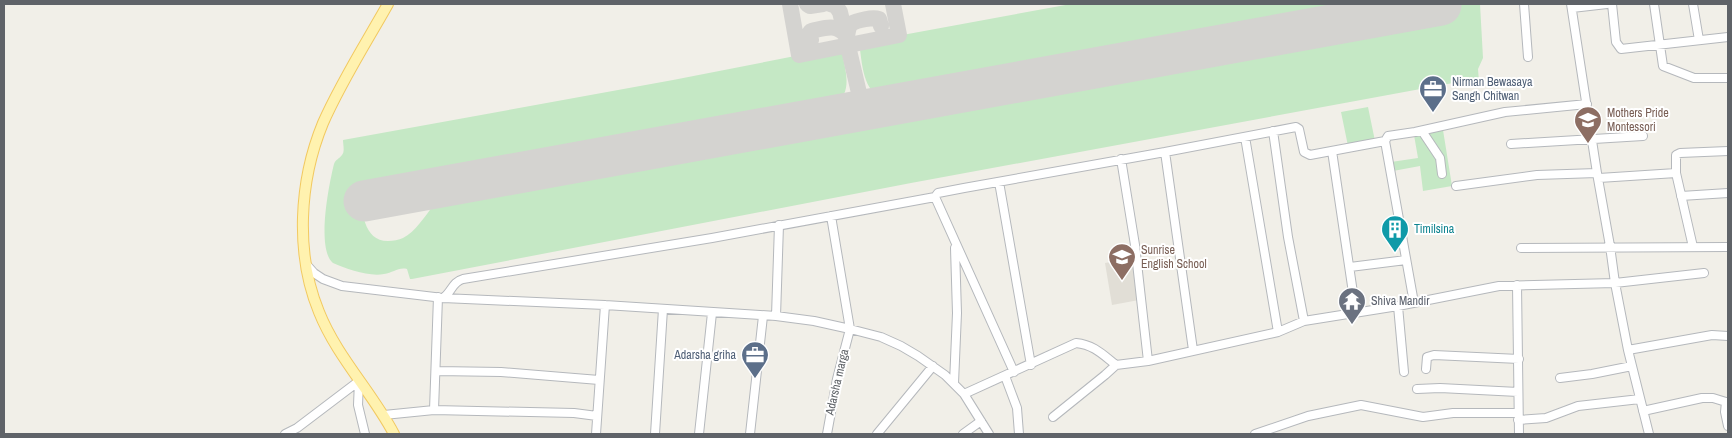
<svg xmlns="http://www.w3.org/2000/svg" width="1732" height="438" viewBox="0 0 1732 438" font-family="'Archivo Narrow',sans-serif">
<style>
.education{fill:#e1ded6}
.green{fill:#c5e8c5}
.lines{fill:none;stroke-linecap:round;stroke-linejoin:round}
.taxiway{stroke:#d4d3d0;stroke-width:16}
.runway{stroke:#d4d3d0;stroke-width:41}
.minor-casing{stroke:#b5b8bc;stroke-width:10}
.major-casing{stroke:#f2c960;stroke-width:12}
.minor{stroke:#fff;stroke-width:8}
.major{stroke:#fff2af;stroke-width:10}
.labels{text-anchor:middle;stroke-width:4;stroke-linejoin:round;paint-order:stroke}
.service-label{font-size:12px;fill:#4e5e75;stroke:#fff;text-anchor:start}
.education-label{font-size:12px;fill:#785e54;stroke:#fff;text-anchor:start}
.culture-label{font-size:12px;fill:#0d838f;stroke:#fff;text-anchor:start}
.worship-label{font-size:12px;fill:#5b616d;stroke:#fff;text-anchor:start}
.street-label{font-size:12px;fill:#5f6368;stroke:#fff}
</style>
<rect width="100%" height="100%" fill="#f1efe8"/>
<path class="education" d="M1132,258L1139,300L1112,305L1105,263Z"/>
<path class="green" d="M1071,4H1387L885,96C862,96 862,59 859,43Z
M1445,4H1480L1483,58L1478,69L1479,82L1453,83L911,183L412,279H410L407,269C398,267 393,273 384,274C369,277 347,269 333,263C316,249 329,184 334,164C336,159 339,159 342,155C345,152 343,144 343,140L673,80L841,47C844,66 855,93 834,105L360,192C362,210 363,241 388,241C393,241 399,240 403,238C415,232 425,216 433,206L1448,20Z
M1368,107L1375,141L1348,146L1341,112Z
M1443,130L1452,186L1423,191L1420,166L1393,171L1391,162L1418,158L1414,135Z"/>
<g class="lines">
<path class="taxiway" d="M790,4L799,55L899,35L893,4
M807,4L810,6L823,4
M830,4L836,6L840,12L860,97L868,105L880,107
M811,40L809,34L811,31C826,28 835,23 847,36C848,32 848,27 851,24C857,20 873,17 879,19L881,26
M840,115C852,111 858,106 859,93"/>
<path class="runway" d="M364,201L1441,5"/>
<g class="minor-casing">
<path id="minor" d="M1524,4L1528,57
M1571,4L1597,173L1610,246L1615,283L1628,350
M1612,4L1616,42L1621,49L1728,37
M1654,4L1663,66L1694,78H1728
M1693,4L1699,40
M1572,8L1607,4
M1273,131L1288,237L1304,321
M1422,131L1440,158L1442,174
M1245,137L1278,332
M1385,141L1414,303
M1511,144L1643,136
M1332,151L1356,313
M1121,159L1135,245L1148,361
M1676,173V155L1680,153L1728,151
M1599,178L1676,173L1693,247
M999,182L1031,365
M1456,186L1537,175L1597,173
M1681,196L1728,193
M935,197L1014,372
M1521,248L1728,247
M306,264L314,273L323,279L342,286L443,298L605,305L776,316L814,321L850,329L881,337L901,346L918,356L945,375L964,394L989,434
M1350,267L1406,260
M1517,285L1519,434
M443,298C452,292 452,282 463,279L712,238L935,197L938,193L964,188L1165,152
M1398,306L1404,372
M776,316L779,225
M1193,350L1165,152L1296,127L1299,129L1304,152L1310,155L1385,141L1388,136L1415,132L1505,112L1587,104
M1426,369L1427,357L1434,355L1519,359
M437,371L501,372L599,380
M1005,376L1017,408L1019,434
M1560,378L1592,374L1632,366
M359,381L358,405L365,434
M954,383L957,313L955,248
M1417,389L1440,388L1518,392
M964,394L1076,343C1094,345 1102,354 1116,365L1148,361L1278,332L1304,321L1398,306L1499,286L1615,283L1704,273
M1728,402H1726L1725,412L1728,426
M434,410L574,413L597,416
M1643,411L1702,398H1713L1726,402
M384,415L434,410L438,297
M1053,417L1105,375L1116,365
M1518,420L1546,418L1578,406L1640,399
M285,434L297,428L359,381
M596,434L605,305
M655,434L663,309
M699,434L712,313
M750,434L763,316
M827,434L837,379L850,329L831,216
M877,434L933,366
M963,434L981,421
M1255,434L1308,416L1361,405L1423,417L1453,413H1518
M1649,434L1628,350L1712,335L1728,336"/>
</g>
<g class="major-casing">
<path id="major" d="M388,4C366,43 341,82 323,123C299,181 295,254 319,312C337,357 372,392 394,434"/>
</g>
<use href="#minor" class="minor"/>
<use href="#major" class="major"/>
</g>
<defs>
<g id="office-pin" transform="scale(1.4375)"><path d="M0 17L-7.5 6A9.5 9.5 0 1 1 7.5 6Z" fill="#5c6f8a" stroke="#fff"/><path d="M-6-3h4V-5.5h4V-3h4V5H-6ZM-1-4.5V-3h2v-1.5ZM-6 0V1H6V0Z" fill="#fff"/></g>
<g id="school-pin" transform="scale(1.4375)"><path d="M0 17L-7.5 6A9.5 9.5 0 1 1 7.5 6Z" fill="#8d6e63" stroke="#fff"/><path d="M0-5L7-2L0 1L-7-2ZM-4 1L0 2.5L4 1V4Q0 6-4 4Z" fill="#fff"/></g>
<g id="building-pin" transform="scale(1.4375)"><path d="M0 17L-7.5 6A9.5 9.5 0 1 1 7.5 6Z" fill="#0f9aa8" stroke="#fff"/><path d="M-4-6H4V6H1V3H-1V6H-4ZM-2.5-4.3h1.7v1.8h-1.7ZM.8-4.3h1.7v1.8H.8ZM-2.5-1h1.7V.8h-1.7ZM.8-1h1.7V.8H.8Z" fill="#fff"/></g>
<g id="temple-pin" transform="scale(1.4375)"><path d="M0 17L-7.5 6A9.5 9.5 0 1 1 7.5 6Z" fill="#6b7280" stroke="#fff"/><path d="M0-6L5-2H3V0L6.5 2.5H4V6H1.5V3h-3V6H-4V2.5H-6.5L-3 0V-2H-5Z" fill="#fff"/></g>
</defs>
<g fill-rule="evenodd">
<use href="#office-pin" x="1433" y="89"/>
<use href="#school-pin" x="1588" y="120"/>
<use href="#building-pin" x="1395" y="229"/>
<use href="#school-pin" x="1122" y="257"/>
<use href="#temple-pin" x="1352" y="301"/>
<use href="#office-pin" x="755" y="355"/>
</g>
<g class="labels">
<g class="service-label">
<text x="1452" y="86">Nirman Bewasaya<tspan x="1452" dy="14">Sangh Chitwan</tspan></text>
<text x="736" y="359" text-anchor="end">Adarsha griha</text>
</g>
<g class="education-label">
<text x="1607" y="117">Mothers Pride<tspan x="1607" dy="14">Montessori</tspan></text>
<text x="1141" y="254">Sunrise<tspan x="1141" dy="14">English School</tspan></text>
</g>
<g class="culture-label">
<text x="1414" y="233">Timilsina</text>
</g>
<g class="worship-label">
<text x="1371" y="305">Shiva Mandir</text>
</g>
<g class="street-label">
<text transform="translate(837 382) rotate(-77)" y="4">Adarsha marga</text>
</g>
</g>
<rect width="1732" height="438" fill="none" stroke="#5f6368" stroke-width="10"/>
</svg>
